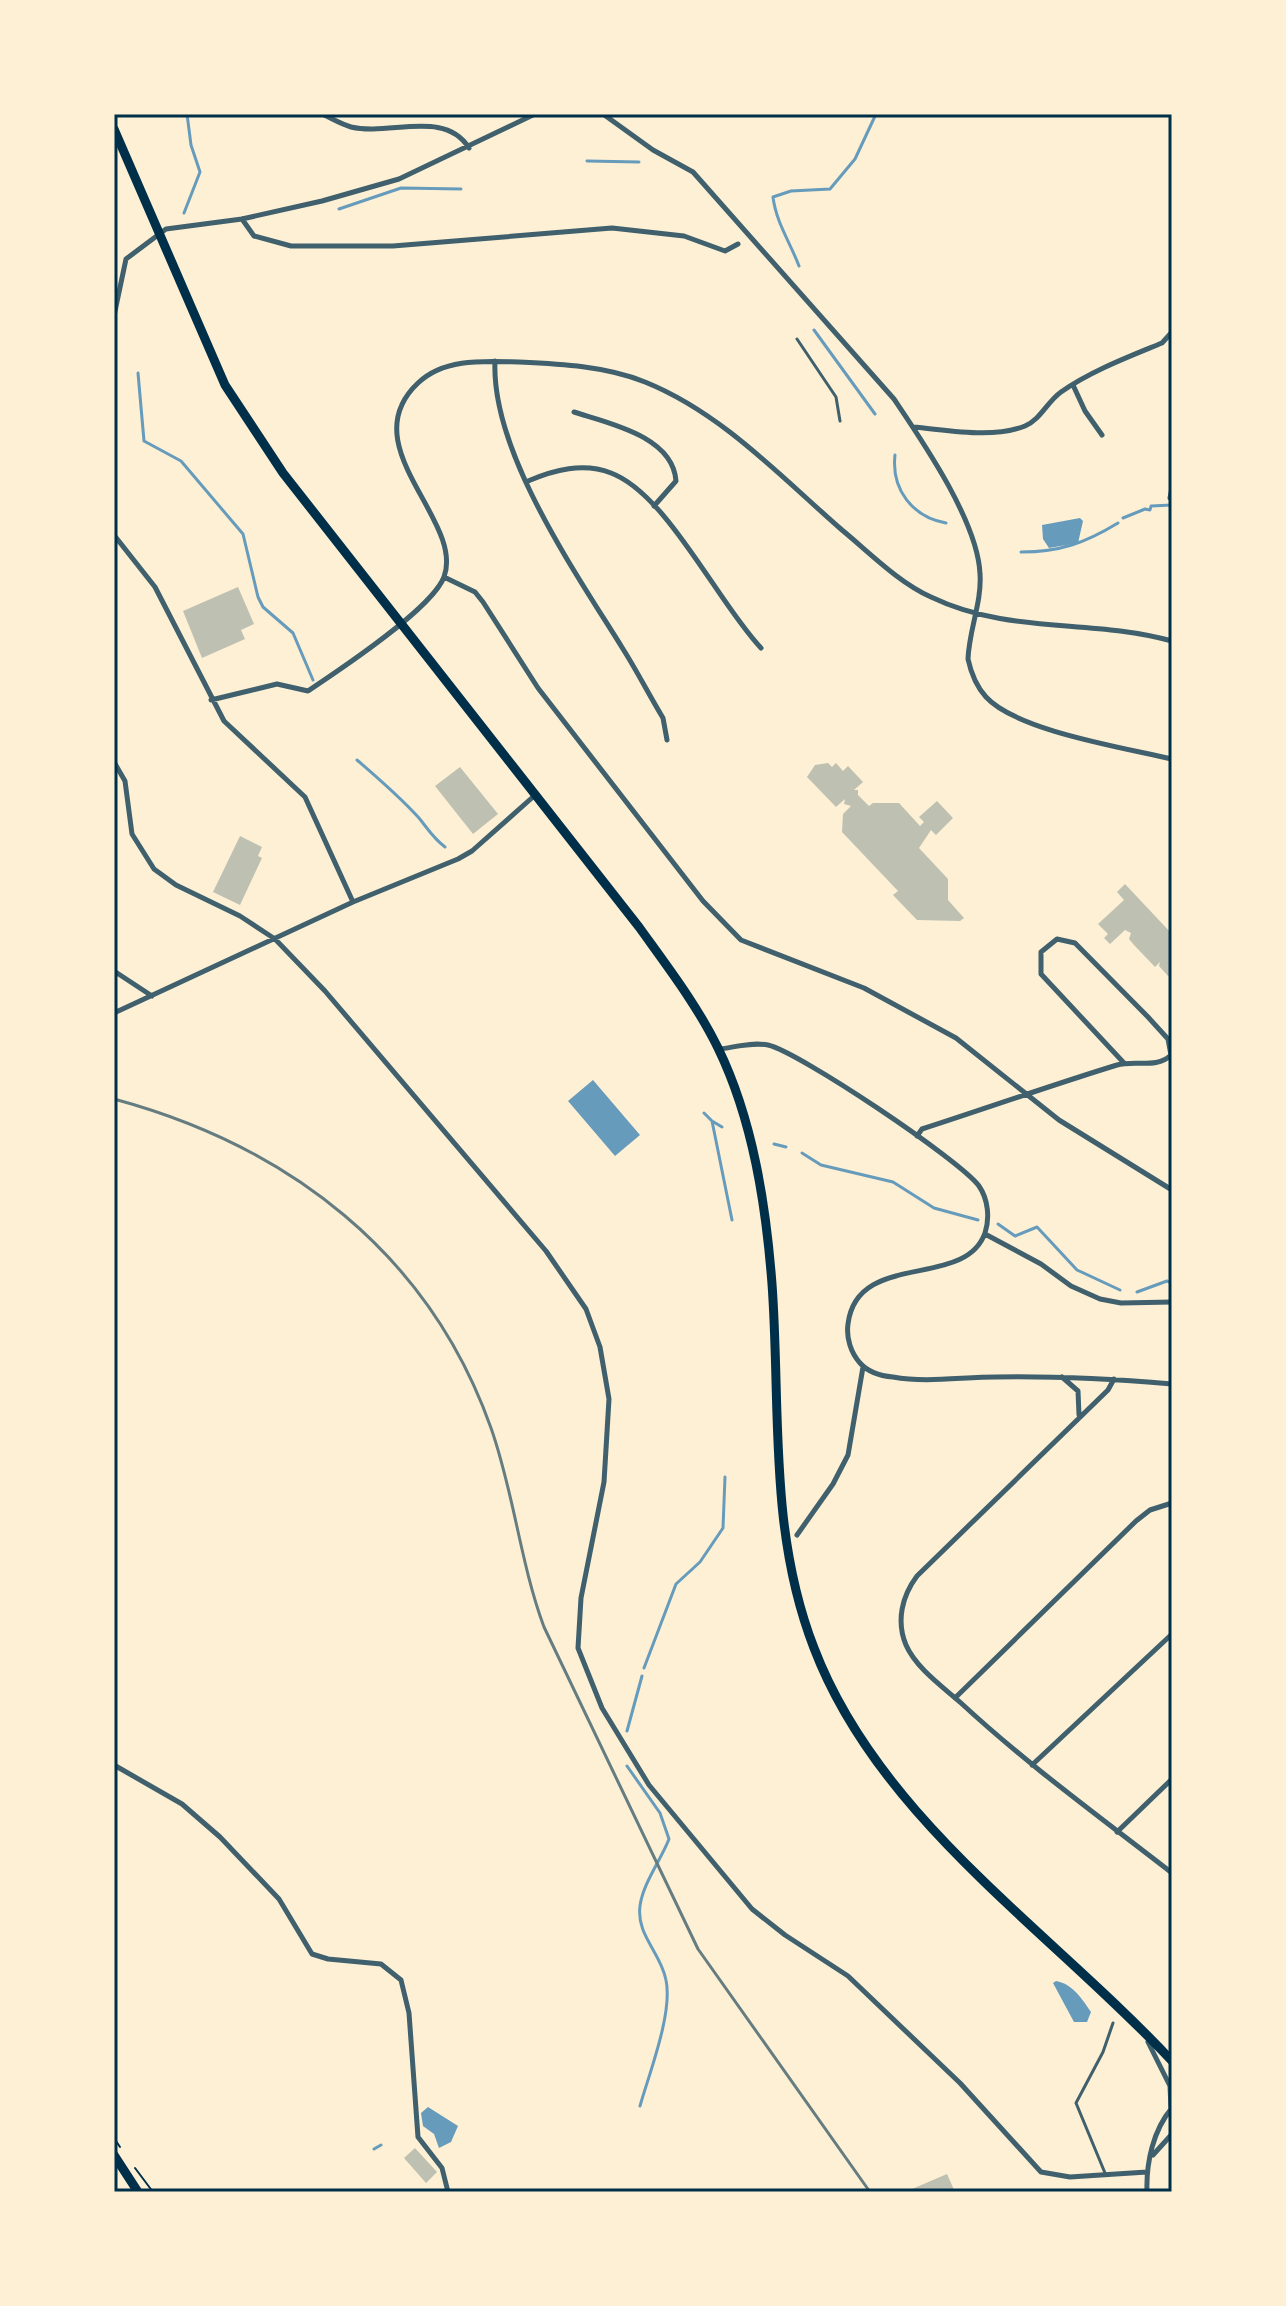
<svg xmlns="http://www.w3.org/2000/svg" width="1286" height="2306" viewBox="0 0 1286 2306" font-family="Merriweather,serif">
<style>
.water{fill:#669bbc}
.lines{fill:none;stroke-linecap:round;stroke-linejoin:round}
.stream{stroke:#669bbc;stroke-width:3}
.building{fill:#bec0b2}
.path{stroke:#003049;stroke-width:2}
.service{stroke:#3f606c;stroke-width:3}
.minor{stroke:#3f606c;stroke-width:5}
.primary{stroke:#003049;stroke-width:9}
.rail{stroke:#657d81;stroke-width:3}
.neatline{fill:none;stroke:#003049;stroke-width:3}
</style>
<rect width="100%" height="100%" fill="#fdf0d5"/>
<path class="water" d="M1080,518L1083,521L1078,543L1049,548L1043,539L1042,525Z
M593,1080L640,1135L615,1156L568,1101Z
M1056,1981C1073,1984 1082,1999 1091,2012L1087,2022H1074L1053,1983Z
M428,2107L458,2126L451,2142L439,2148L434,2134L423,2126L421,2113Z"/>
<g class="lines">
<path class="stream" d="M587,161L639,162
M339,209L401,188L461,189
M184,213L200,172L191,145L187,114
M799,266C790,242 776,222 773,197L791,191L830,189L855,159L876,114
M814,330L875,414
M138,373L144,441L181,461L243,534L258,597L263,607L293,633L313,680
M895,455C891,490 913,517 946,523
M1123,518L1145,509L1150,510L1151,506L1172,505
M1021,552C1060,552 1085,543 1118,523
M357,760C378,778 400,797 419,818C428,829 433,838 445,847
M704,1113L712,1121L732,1220
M712,1121L722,1127
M774,1144L786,1147
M802,1153L821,1165L893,1182L934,1208L978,1220
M998,1224L1015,1236L1037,1227L1077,1270L1120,1290
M1137,1292L1167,1281L1172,1283
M644,1668L676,1584L700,1562L723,1528L725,1477
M627,1731L642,1676
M627,1766L660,1813L669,1839C661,1860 643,1883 640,1906C636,1935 661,1953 666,1980C673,2013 649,2074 640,2106
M374,2149L381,2145"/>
</g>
<path class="building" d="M238,587L254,624L241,630L245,639L202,658L183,611Z
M828,763L832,767L836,763L843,771L848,766L863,782L854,790H858V795L869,806L873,803H899L920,826L924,822L919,817L937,801L953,818L936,835L931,830L919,848L948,879V900L964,918L960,921L917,920L893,895L898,891L842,832L843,814L851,806L844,804L845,799L836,807L807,777L815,765Z
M460,767L498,814L473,834L435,786Z
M240,836L262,847L258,856L262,858L240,905L213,892Z
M1125,884L1172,934V973L1168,976L1159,966L1160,962L1155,967L1134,945L1129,939L1131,933L1125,930L1110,944L1104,938L1108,934L1098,924L1124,900L1117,892Z
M415,2148L437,2172L426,2183L404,2158Z
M947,2174L955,2192H905Z"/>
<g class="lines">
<path class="path" d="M114,2138L120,2147
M135,2168L153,2192"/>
<path class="service" d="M797,339L836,397L840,421
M1105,2173L1076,2103L1103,2052L1113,2023"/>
<path class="minor" d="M322,114C331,118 341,124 351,127C390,136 445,109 469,148
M603,114L653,150L693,172L894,399C923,442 978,522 980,574C982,602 969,630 968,659C971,673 976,686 986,697C1017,731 1126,748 1172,759
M242,219L254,236L291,246H393L612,228L684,236L725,251L738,244
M114,316L126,259L166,229L242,219L322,201L399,179L535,114
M495,361C491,452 576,573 623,649C637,671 649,695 663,718L667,740
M1073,385L1085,411L1102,435
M574,412C608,423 673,436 676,481L654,506
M913,427C948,430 992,439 1025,426C1041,419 1047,402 1061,392C1091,371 1128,357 1162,343L1172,332
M528,481C554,470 583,462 611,473C667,494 718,603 761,648
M1170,498L1172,488
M114,535L155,587L224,721L305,797L353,902
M444,577L475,592L483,602L538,688L703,901L741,940L864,988L956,1038L1059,1120L1172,1190
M211,700L277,684L308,691C338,671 432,609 444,577C465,520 351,446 418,383C444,358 484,361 518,362C560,364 605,366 645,382C722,413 781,477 842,530C870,553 898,582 931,597C1010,635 1089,618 1172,641
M114,762L125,781L132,834L154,869L176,885L240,916L275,939L325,991L546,1251L586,1309L600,1347L609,1399L604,1482L581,1598L578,1648L602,1708L649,1785L752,1909L785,1935L848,1976L960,2083L1041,2172L1070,2177L1147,2172
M114,971L152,996
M114,1013L353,902L458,859L472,851L534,796
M720,1049C735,1047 752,1042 768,1045C799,1052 960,1160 979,1186C988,1199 990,1218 985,1233C965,1290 857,1250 848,1324C846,1338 851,1353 860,1363C868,1372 881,1376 893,1377C926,1383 962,1377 996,1377C1055,1376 1113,1379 1172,1384
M917,1136L922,1129C987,1108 1052,1085 1117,1065C1135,1060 1157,1069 1171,1055L1168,1039L1148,1017L1075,943L1057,939L1041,952V974L1124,1063
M985,1234L1041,1264L1071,1286L1100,1299L1121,1303L1172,1302
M1062,1377L1078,1391L1079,1415
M1114,1379L1108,1390L917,1576C902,1596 896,1621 906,1645C916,1668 943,1687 961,1703C1028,1765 1100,1817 1172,1873
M797,1535L833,1484L848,1455L863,1367
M955,1698L1136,1521L1150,1510L1172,1503
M114,1765L182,1804L220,1837L279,1899L312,1954L328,1959L381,1964L401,1980L409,2013L418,2137L442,2168L448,2192
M1032,1765L1172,1634
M1117,1832L1172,1779
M1148,2042L1170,2086L1171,2109
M1153,2155L1172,2134
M1147,2192C1146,2163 1153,2130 1172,2108"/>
<path class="primary" d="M114,129L225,385L283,473L639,927C667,966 697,1005 718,1048C753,1120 766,1205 772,1284C781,1407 768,1530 814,1648C879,1819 1051,1931 1172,2061
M114,2155L138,2192"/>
<path class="rail" d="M114,1099C288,1146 429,1253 491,1428C514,1493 520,1562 544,1627L698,1949L870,2192"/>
</g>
<rect width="1286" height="2306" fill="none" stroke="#fdf0d5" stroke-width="232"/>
<rect x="116" y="116" width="1054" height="2074" class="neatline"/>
</svg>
